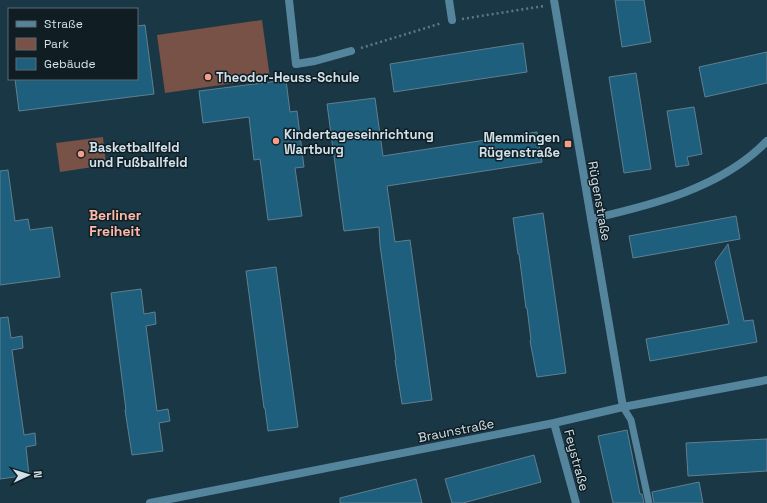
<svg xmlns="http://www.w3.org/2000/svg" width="767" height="503" viewBox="0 0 767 503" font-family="'Space Grotesk',sans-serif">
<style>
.green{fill:#785147}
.building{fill:#1d5f7d;stroke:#607f90}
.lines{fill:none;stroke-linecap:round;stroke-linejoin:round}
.path{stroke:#607885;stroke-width:2.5;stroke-dasharray:2 3;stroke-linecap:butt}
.service{stroke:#55849d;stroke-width:7}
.minor{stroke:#55849d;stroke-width:8}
.poi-dot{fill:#f49e89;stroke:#101d23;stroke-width:1.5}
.labels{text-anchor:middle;stroke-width:3;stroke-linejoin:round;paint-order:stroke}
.poi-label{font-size:13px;font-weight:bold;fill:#d0e1ea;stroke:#101d23;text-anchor:start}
.street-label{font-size:13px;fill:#d0e1ea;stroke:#101d23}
.neighbourhood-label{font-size:14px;font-weight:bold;fill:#fab9a9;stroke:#101d23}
</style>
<rect width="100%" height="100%" fill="#1a3746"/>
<path class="green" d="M262,20L270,78L165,93L157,35Z
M103,137L106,165L60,172L56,143Z"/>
<path class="building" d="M615,0H644L651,42L622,47Z
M145,25L154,94L19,111L15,79H137V26Z
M523,43L527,72L394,92L390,64Z
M767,52V83L705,97L699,67Z
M636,73L651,169L624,173L609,77Z
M286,80L290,112L297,111L304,167L295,168L302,216L268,220L260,159L254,160L249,117L203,123L199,91Z
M375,98L383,156L537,132L542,162L387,186L395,242L410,240L432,400L402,404L395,360H396L380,245L379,227L344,231L327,104Z
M694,107L702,154L687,157L689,165L676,167L667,111Z
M8,170L15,221L28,219L30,230L52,227L60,277L0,285V171Z
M543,213L566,373L537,377L530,341L531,340L527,308H526L519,254H518L513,218Z
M736,216L740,239L633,258L629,236Z
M728,244L744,321L753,320L757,342L650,361L646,339L729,324L715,262Z
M276,267L298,427L268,431L265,408H264L246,271Z
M141,289L144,314L155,312L156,324L146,326L157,411L168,409L170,421L159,423L163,451L132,455L125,410H126L111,293Z
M8,317L11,338L22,336L23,348L12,350L24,435L35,433L36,445L26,447L29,475L0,479V318Z
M627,430L640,494H642L644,503H613L598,436Z
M767,439V471L688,476L686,443Z
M534,455L541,482L463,503H452L445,479Z
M416,479L422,503H340V498Z
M699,482L703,503H654L652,492Z"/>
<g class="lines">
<path class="path" d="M462,19L544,6
M361,48L442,23"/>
<path class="service" d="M623,407L631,420L649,503"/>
<path class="minor" d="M289,0L296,64L315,61L351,51
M449,0L452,20
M554,0L623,407
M591,219C652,205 722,188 767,141
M554,423L576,503
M150,503L554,423L623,407L767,380"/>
</g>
<g class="poi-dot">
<circle cx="208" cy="77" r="4"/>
<circle cx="276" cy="141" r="4"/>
<rect x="564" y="140" width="8" height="8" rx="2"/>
<circle cx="81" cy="154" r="4"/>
</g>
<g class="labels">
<g class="poi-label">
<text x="216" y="82">Theodor-Heuss-Schule</text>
<text x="284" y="139">Kindertageseinrichtung<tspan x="284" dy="15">Wartburg</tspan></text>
<text x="560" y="142" text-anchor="end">Memmingen<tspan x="560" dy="15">Rügenstraße</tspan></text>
<text x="89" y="152">Basketballfeld<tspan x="89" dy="15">und Fußballfeld</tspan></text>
</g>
<g class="street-label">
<text transform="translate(600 201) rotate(80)" y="5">Rügenstraße</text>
<text transform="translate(456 430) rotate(-11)" y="5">Braunstraße</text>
<text transform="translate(577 460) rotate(75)" y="5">Feystraße</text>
</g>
<g class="neighbourhood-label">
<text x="115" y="220">Berliner<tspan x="115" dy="16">Freiheit</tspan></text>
</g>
</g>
<rect x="8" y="8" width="130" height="72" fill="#101d23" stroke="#5d6b73"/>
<rect x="16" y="21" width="20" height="6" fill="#55849d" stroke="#5d6b73"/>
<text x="44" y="28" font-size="12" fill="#d0e1ea">Straße</text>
<rect x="16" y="38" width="20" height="12" fill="#785147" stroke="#5d6b73"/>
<text x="44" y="48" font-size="12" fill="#d0e1ea">Park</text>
<rect x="16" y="58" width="20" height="12" fill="#1d5f7d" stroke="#5d6b73"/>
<text x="44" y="68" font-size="12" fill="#d0e1ea">Gebäude</text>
<g transform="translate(28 475) rotate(86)" stroke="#101d23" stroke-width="3" paint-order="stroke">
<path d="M0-3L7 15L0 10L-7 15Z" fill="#d0e1ea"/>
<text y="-6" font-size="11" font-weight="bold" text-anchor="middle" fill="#d0e1ea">N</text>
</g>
</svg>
